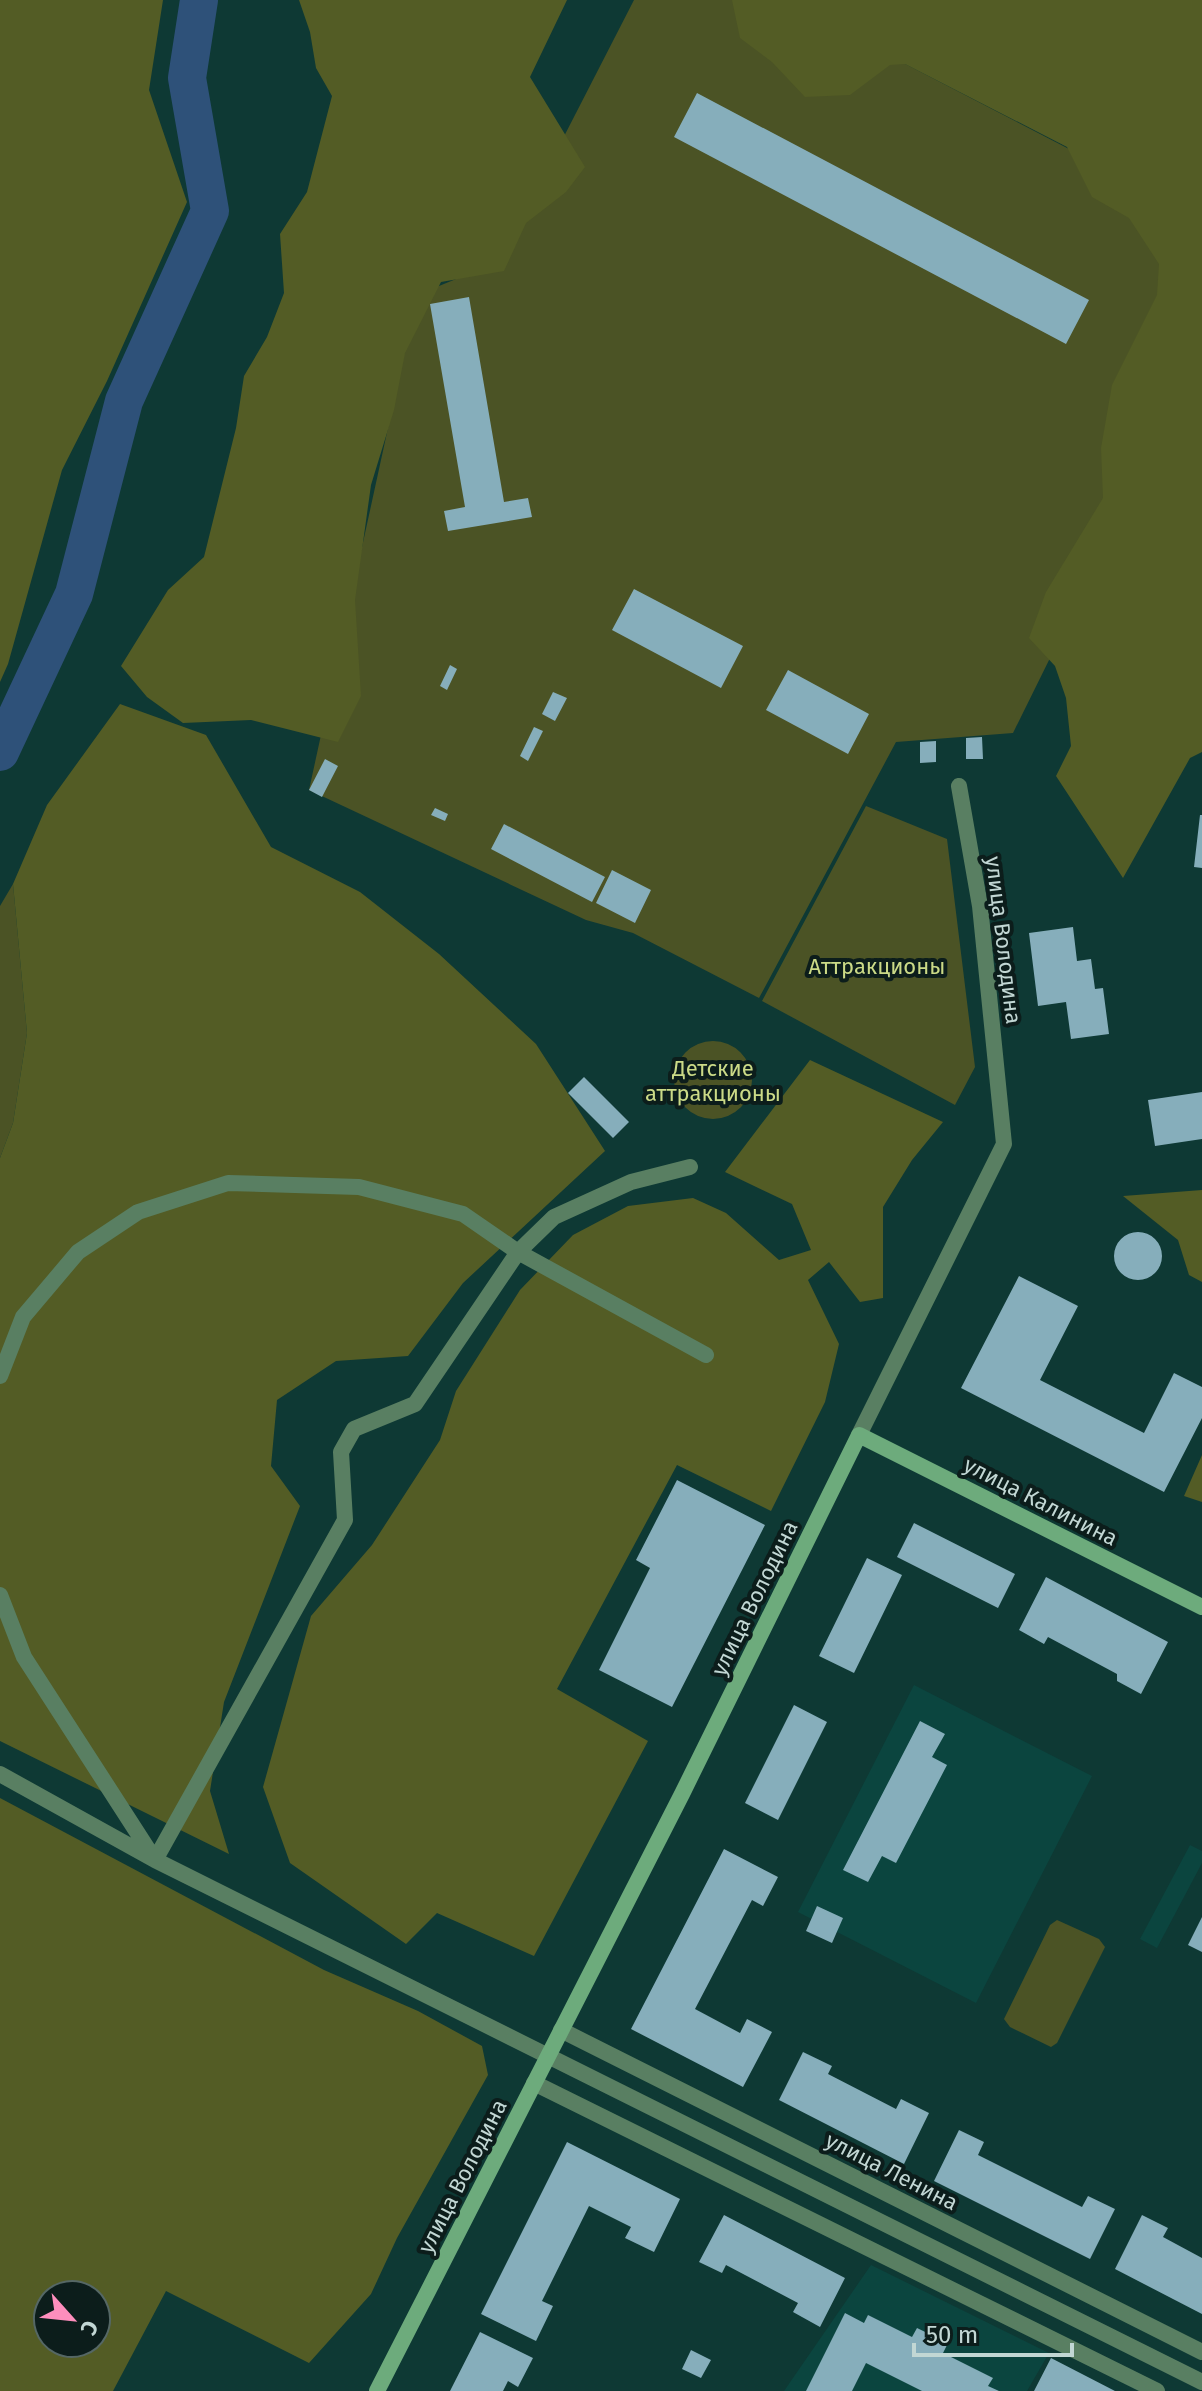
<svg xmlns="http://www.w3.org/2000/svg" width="1202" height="2391" viewBox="0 0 1202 2391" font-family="'Fira Sans',sans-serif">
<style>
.built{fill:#0b453f}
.green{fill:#4b5325}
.forest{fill:#535c25;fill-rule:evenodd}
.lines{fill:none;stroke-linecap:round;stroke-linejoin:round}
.river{stroke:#2e5179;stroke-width:38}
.building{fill:#86aebb}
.street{stroke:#597f62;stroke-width:16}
.secondary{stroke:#6dab7c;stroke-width:16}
.labels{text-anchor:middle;stroke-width:8;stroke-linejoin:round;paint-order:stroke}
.street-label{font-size:22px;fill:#c2d7d4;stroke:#0c1d1b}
.park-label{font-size:22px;fill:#cbda87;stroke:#0c1d1b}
</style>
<rect width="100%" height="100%" fill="#0e3934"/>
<path class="built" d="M914,1685L1092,1776L976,2003L798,1912Z
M1190,1845L1202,1851V1863L1157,1948L1140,1939Z
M871,2265L1049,2353L1027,2391H784Z"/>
<path class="green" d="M634,0H782L1123,177L1202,350L1013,733L896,742L759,998L633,933L586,920L309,790L417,295L500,261Z
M866,806L947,839L975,1067L955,1105L762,1001Z
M13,884L27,1033L13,1123L0,1158V906Z
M674 1080a39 39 0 1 1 78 0a39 39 0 1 1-78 0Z
M1057,1920L1099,1939L1105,1947L1057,2043L1051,2047L1010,2027L1004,2019L1050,1925Z"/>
<path class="forest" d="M0,0H163L149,90L187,202L107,381L62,470L8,664L0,682Z
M299,0H567L530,77L585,167L566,192L526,223L504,271L441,282L405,353L394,410L371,485L355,600L361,696L338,742L251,720L183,723L147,697L121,666L168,590L204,557L236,428L244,376L267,337L284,293L280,234L307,192L332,96L316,68L310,32Z
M732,0H1202V752L1190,758L1123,878L1056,776L1071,746L1066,698L1055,666L1029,638L1046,592L1103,498L1101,448L1112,385L1157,295L1159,264L1129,218L1092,197L1067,147L905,64L890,65L850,95L805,97L772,62L740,38Z
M120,704L206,735L271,847L360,892L439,954L536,1044L605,1151L463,1283L408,1356L336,1361L277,1400L271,1466L300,1506L224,1702L210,1791L229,1854L0,1741V1158L13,1123L27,1033L13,884L47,805Z
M810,1060L943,1122L912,1160L883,1207V1298L860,1302L829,1262L808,1280L839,1344L825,1402L771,1511L677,1465L557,1689L648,1741L534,1956L437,1913L406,1944L290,1863L263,1787L311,1616L372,1545L440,1440L456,1391L520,1290L573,1235L628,1206L693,1198L726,1213L779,1260L811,1250L792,1204L725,1172Z
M1202,1190V1282L1189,1275L1178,1240L1123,1196Z
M1202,1455V1502L1184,1496Z
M0,1798L324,1970L418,2011L482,2046L488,2075L397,2238L371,2294L309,2363L166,2291L113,2391H0ZM48,2295H96V2343H48Z"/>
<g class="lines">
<path class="river" d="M0,752L74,594L124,401L210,211L187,78L199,0"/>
</g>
<path class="building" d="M697,93L1089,300L1066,344L674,137Z
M469,297L504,502L528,498L532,517L448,531L444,511L465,507L430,304Z
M634,589L743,646L721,688L612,630Z
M450,665L457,669L447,690L440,686Z
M788,670L869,714L848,754L766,710Z
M553,692L567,698L555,721L542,714Z
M534,727L543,731L528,761L520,756Z
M982,737L983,759H966V738Z
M936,741V762L920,763V742Z
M325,759L338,766L322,797L309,790Z
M435,808L448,814L445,821L431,815Z
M1200,815H1202V868L1194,867Z
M504,824L605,877L592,902L491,849Z
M612,870L651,890L635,923L596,903Z
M1073,927L1077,961L1091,959L1095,989L1103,988L1109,1034L1071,1039L1066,1002L1038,1006L1029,933Z
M584,1077L629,1122L613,1138L568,1093Z
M1202,1092V1139L1155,1146L1148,1100Z
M1114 1256a24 24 0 1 1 48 0a24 24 0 1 1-48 0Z
M1019,1276L1078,1306L1040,1380L1144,1433L1174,1373L1202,1387V1418L1164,1492L961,1388Z
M677,1480L765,1525L672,1707L599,1670L650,1568L636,1560Z
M914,1523L1015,1574L998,1608L897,1557Z
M867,1558L902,1575L854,1673L819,1656Z
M1046,1577L1168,1642L1141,1694L1117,1681V1674L1048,1637L1044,1644L1019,1630Z
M794,1705L827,1722L778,1820L745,1803Z
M920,1721L945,1734L932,1757L947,1765L896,1863L882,1856L868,1882L843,1870Z
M724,1849L778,1877L763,1906L752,1900L695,2009L740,2033L747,2019L772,2032L743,2087L631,2029Z
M817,1906L843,1918L832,1943L806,1931Z
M1202,1917V1952L1188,1945Z
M803,2052L832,2066L828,2074L896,2109L901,2099L929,2113L904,2164L779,2100Z
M959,2130L984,2142L978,2155L1082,2207L1088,2196L1115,2209L1090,2259L934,2181Z
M567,2142L680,2199L654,2252L625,2238L631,2227L589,2206L542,2301L553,2306L536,2341L481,2314Z
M724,2215L845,2278L820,2327L793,2312L798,2303L726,2265L722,2273L699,2262Z
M1142,2215L1168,2228L1163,2237L1202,2258V2314L1115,2269Z
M845,2313L864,2323L868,2315L912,2337L917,2328L948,2343L943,2353L993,2378L988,2386L999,2391H922L866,2363L852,2391H806Z
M480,2332L533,2358L518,2387L508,2381L503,2391H450Z
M691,2350L711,2360L701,2378L682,2369Z
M1051,2358L1115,2391H1034Z"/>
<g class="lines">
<path class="street" d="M0,1376L23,1317L78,1252L138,1212L228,1183L359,1187L463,1214L518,1252L706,1355
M859,1435L1004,1144L980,906L959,786
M0,1595L24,1657L155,1860L345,1520L341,1452L354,1429L415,1404L518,1252L554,1217L631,1182L690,1167
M0,1774L155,1860L1202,2382
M561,2030L1202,2352
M534,2083L1157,2391"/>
<path class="secondary" d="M377,2391L682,1794L859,1435L1202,1607"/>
</g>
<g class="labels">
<g class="street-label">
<text transform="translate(1004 940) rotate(83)" y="8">улица Володина</text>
<text transform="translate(1041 1501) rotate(27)" y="8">улица Калинина</text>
<text transform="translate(754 1598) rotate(-64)" y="8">улица Володина</text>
<text transform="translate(892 2171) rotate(27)" y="8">улица Ленина</text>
<text transform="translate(462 2176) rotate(-63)" y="8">улица Володина</text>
</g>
<g class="park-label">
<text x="877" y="974">Аттракционы</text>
<text x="713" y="1076">Детские<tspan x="713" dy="25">аттракционы</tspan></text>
</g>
</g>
<g transform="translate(72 2319) rotate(117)"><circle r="38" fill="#0c1d1b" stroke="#556765" stroke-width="2"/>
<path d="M0-6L14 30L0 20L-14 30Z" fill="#fe8ebd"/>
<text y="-12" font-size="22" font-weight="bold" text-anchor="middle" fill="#c2d7d4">С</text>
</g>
<path d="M914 2343v12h158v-12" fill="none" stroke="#c2d7d4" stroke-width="4"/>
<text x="926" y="2343" font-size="24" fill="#c2d7d4" stroke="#0c1d1b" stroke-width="6" paint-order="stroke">50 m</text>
</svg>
